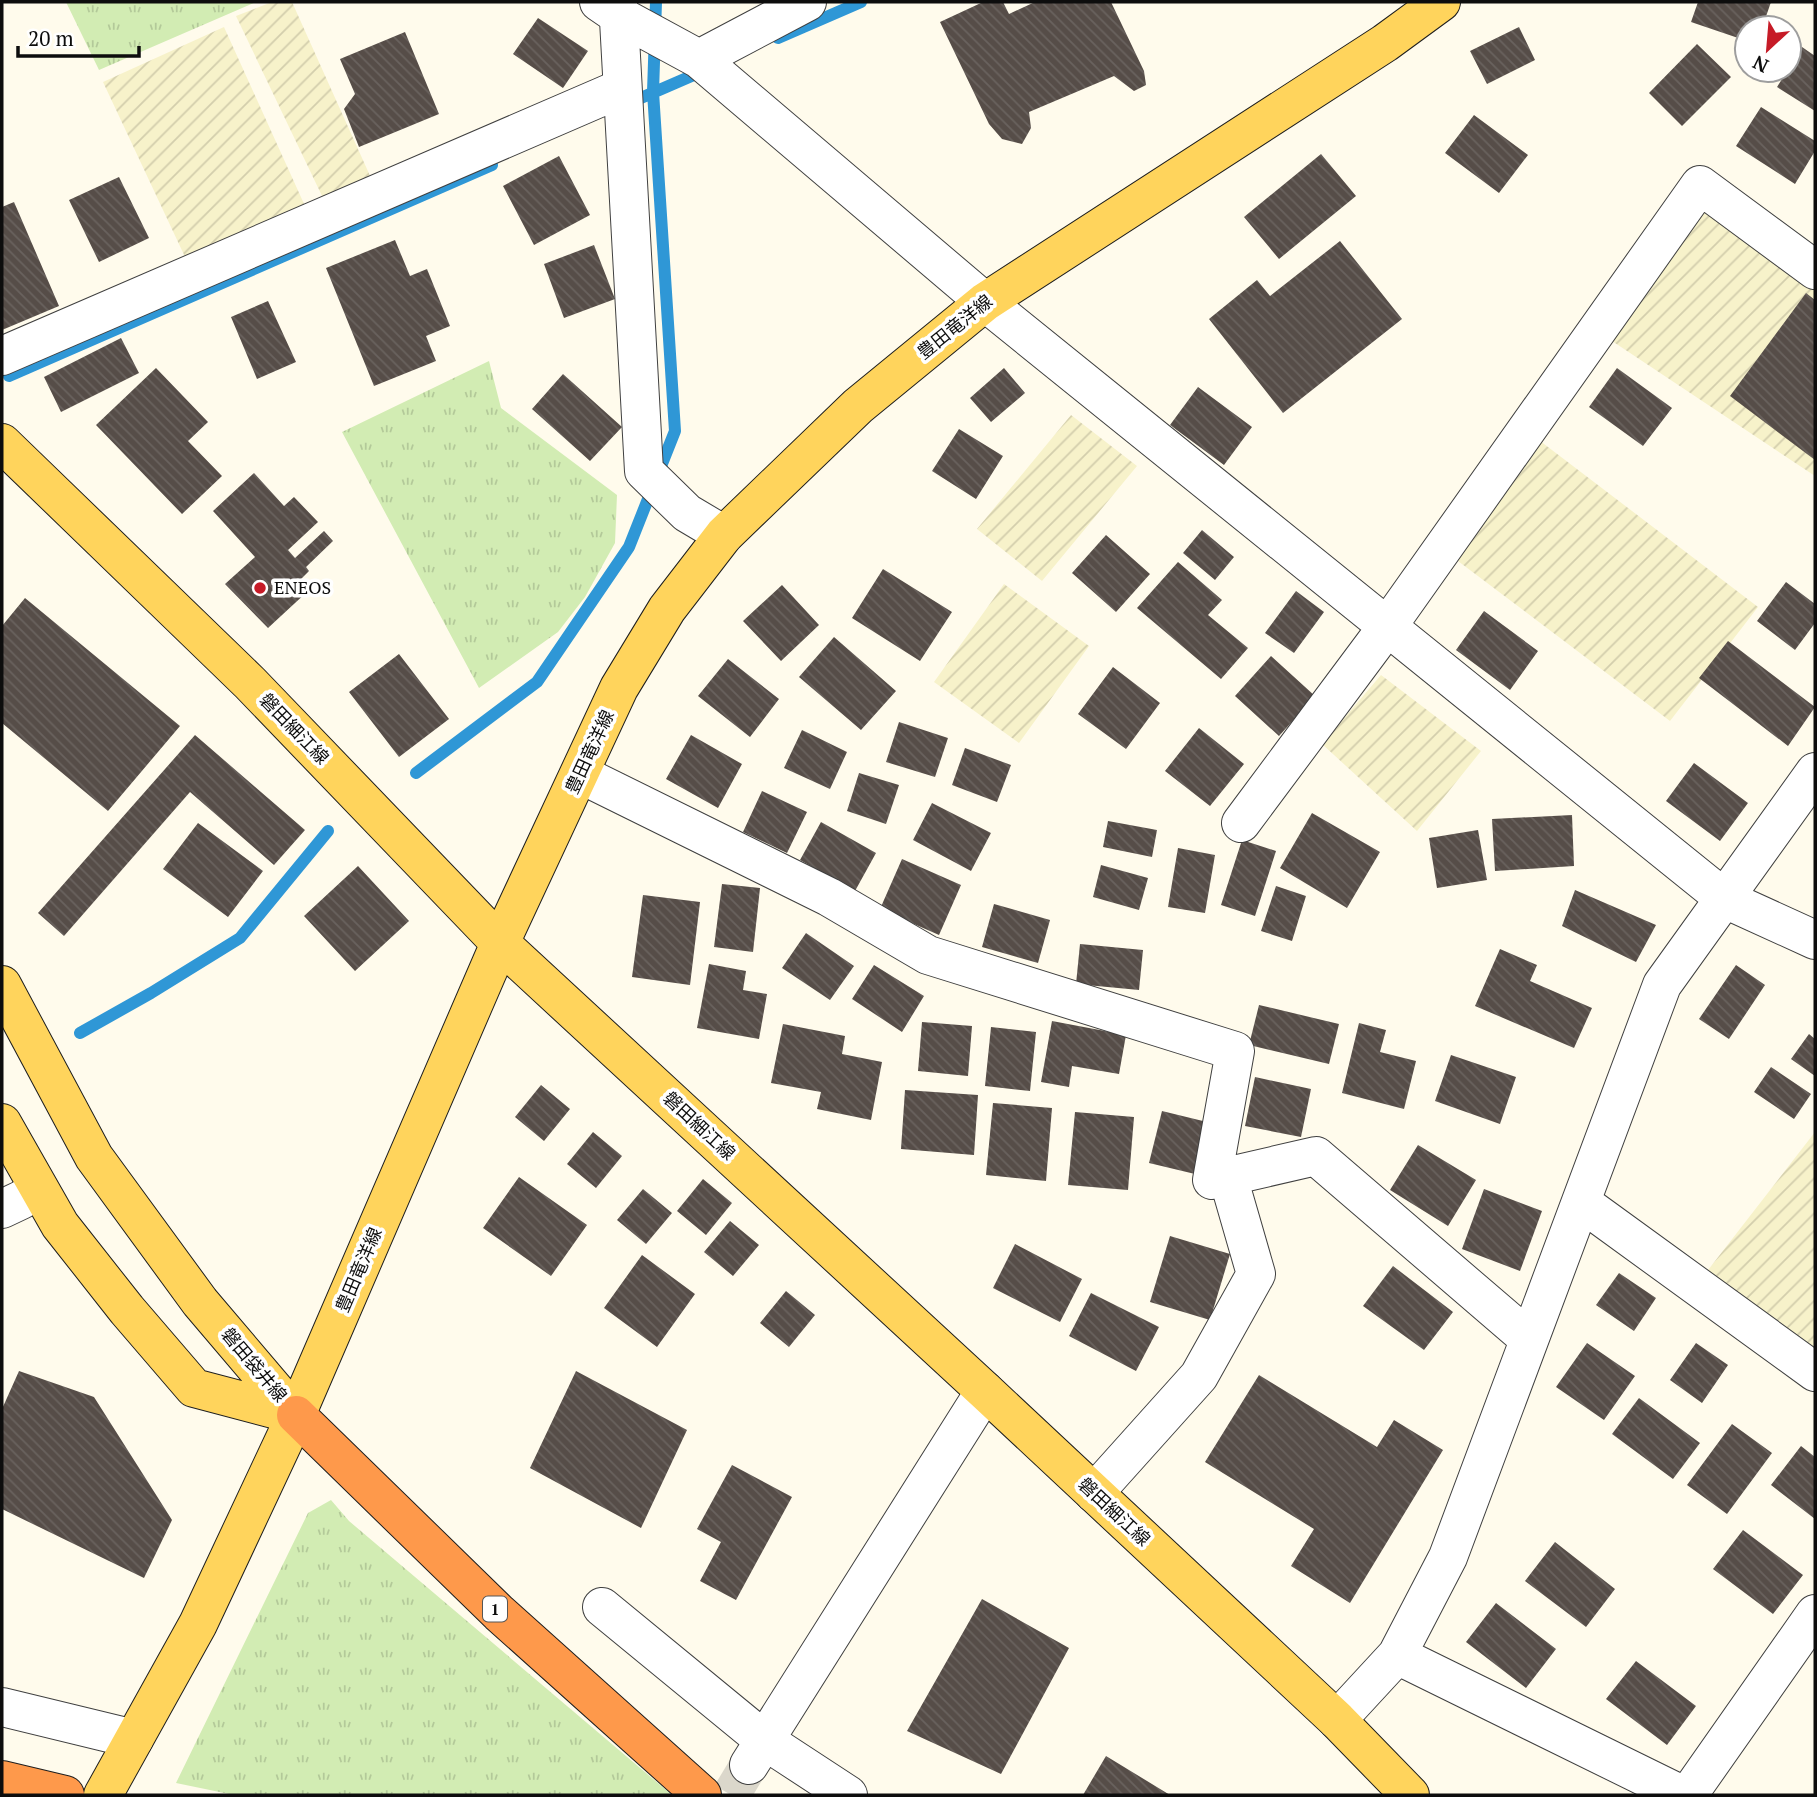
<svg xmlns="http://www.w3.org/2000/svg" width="1817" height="1797" viewBox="0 0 1817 1797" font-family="'PT Serif','Noto Sans JP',serif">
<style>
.farmland{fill:url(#farmland-furrows)}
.grass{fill:url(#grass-tufts)}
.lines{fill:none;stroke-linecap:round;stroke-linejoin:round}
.stream{stroke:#2f97d6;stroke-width:12}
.building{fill:url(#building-back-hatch)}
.minor-tunnel{stroke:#dbd7cb;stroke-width:38;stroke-dasharray:38 19;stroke-linecap:butt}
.minor-casing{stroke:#404040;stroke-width:40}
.major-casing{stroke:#1e1e1e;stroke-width:40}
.highway-casing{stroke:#1e1e1e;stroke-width:40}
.minor{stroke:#fff;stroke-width:38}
.major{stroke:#ffd45c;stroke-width:38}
.highway{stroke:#fe994b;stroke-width:38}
.poi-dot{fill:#c61b27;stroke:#fff;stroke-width:2.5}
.labels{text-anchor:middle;stroke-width:7;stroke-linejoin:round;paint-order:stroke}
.shield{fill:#fff;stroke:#565656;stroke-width:2}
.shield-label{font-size:16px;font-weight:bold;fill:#0d0d0d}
.street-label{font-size:18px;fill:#0d0d0d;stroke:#fff}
.poi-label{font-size:18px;fill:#0d0d0d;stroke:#fff;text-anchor:start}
</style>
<defs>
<pattern id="farmland-furrows" width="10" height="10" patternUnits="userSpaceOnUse" patternTransform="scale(1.75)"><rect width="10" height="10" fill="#f7f2ca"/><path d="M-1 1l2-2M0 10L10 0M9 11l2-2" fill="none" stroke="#d3ceac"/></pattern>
<pattern id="grass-tufts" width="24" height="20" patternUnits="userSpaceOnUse" patternTransform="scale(1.75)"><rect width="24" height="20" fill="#d2ecb3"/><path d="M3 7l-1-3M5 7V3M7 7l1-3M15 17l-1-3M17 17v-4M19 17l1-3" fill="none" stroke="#b3c999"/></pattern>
<pattern id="building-back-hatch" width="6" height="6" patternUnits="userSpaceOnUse" patternTransform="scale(1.75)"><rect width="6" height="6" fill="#564d48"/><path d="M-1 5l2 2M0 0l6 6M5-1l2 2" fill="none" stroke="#69625e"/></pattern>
</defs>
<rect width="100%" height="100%" fill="#fffbec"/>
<path class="farmland" d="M272,2H292L371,178L323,198L236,16Z
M224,27L305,206L186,259L103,82Z
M1700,185L1815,276V476L1597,331Z
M1071,415L1137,466L1042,581L977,529Z
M1527,431L1758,607L1670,721L1442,549Z
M1004,584L1089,646L1019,743L934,682Z
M1381,675L1481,751L1417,831L1322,744Z
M1815,1132V1353L1705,1274Z"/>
<path class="grass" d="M66,2H256L99,70Z
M489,361L501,408L617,495L615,543L585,597L558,632L479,688L342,432Z
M331,1500L349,1521L672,1795H234L176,1783L308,1513Z"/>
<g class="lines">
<path class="stream" d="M778,38L861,2
M627,104L703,71
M9,376L492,165
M416,773L537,682L629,547L675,431L653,92L656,2
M80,1033L151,993L240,938L328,831"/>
</g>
<path class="building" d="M983,2H1003L1009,14L1035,2H1111L1144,71L1146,85L1134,91L1114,76L1029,112L1031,128L1022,144L1002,139L989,124L940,22Z
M1698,2H1771L1762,28H1747V41L1691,22Z
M538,18L588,51L563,88L513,54Z
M1519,27L1535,60L1487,84L1470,51Z
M405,32L439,114L359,147L344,109L355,94L340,59Z
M1697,44L1731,77L1682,126L1649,93Z
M1802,47L1815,56V111L1777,87Z
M1761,107L1815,141V151L1795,184L1736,146Z
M1474,115L1528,155L1499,193L1445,153Z
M1321,154L1356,196L1279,259L1244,217Z
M559,156L590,215L534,245L503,186Z
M119,177L149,238L99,262L69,200Z
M14,202L59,306L2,330V207Z
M395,240L410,276L427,269L450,326L426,336L436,361L374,386L326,268Z
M1340,241L1402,319L1283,413L1209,319L1257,280L1270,296Z
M594,245L615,299L564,318L544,264Z
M1806,293L1815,300V460L1730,396Z
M268,301L296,362L257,379L231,317Z
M121,338L139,373L61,412L44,377Z
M156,368L208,422L188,441L222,476L182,514L96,425Z
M1004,368L1025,393L991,422L970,398Z
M1617,368L1672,408L1643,446L1589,407Z
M563,374L622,427L590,461L532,409Z
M1198,387L1252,427L1224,465L1170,425Z
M959,429L1003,456L976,499L932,471Z
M254,473L284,506L294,497L318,522L288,550L295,558L324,531L333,541L306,567L309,571L299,581L308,591L268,628L225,584L255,557L213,511Z
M1202,530L1234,557L1215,580L1183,553Z
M1106,535L1150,574L1116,612L1072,573Z
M1178,562L1222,600L1208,615L1248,648L1221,679L1137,608Z
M883,569L952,612L920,661L852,618Z
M1786,582L1815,604V623L1795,650L1757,621Z
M782,585L819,625L781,661L743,621Z
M1296,591L1324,612L1294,653L1265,633Z
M25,598L180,726L108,811L2,723V626Z
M1484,611L1538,651L1510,690L1456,650Z
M834,637L896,691L861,730L799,677Z
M1728,641L1815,707L1788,746L1699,678Z
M399,654L449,719L399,757L349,692Z
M1271,656L1315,696L1279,736L1235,696Z
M728,659L779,699L750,737L698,696Z
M1113,667L1160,703L1126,749L1078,714Z
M899,722L948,738L935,777L886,762Z
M1199,728L1244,764L1210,806L1165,771Z
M802,730L847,752L830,789L784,768Z
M195,735L305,830L274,865L190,792L64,936L38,913Z
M691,735L742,764L718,808L666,779Z
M965,748L1011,765L997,802L952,785Z
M1694,763L1748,803L1720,841L1666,801Z
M859,773L899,785L886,824L847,811Z
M762,791L807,812L787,853L743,832Z
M932,803L991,833L971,871L913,840Z
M1312,813L1380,852L1347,908L1280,868Z
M1572,815L1574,866L1495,871L1492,819Z
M1108,821L1157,830L1152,857L1103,847Z
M821,822L876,853L855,891L800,860Z
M198,823L263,871L228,917L163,869Z
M1478,830L1487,880L1437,888L1429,838Z
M1242,840L1276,851L1255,916L1221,905Z
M1178,848L1215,855L1205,913L1168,907Z
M902,859L961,885L939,935L880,909Z
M1101,865L1148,878L1139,910L1093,897Z
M358,866L409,921L355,971L304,916Z
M722,884L760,888L753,952L714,947Z
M1276,886L1306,896L1292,941L1261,931Z
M1575,890L1656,925L1636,962L1562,926Z
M643,895L700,902L690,985L632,977Z
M994,904L1050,920L1038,963L982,947Z
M806,933L854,966L830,1000L782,968Z
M1080,944L1143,950L1139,990L1076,984Z
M1500,949L1537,965L1530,981L1592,1008L1574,1048L1475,1006Z
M709,964L746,971L743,990L767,994L759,1039L697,1028Z
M874,965L924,996L902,1032L852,999Z
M1736,965L1765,985L1729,1039L1699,1019Z
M1259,1005L1339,1024L1329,1064L1249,1045Z
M1052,1021L1126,1035L1119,1074L1072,1066L1069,1087L1041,1082Z
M922,1022L972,1026L968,1076L918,1071Z
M1359,1023L1386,1030L1380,1052L1416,1061L1404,1109L1342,1093Z
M783,1024L845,1036L842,1054L882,1062L871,1120L817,1109L821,1092L771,1083Z
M991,1027L1036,1032L1030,1091L985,1086Z
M1809,1034L1815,1039V1076L1791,1059Z
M1451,1055L1516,1077L1500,1124L1435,1101Z
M1771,1067L1811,1094L1794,1119L1754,1092Z
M1255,1077L1311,1089L1301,1137L1245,1126Z
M541,1085L570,1109L544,1141L515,1117Z
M905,1090L978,1095L974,1155L901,1149Z
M993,1103L1052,1108L1046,1181L986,1175Z
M1162,1111L1207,1122L1195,1174L1149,1163Z
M1075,1112L1134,1117L1128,1190L1068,1185Z
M593,1132L622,1156L596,1188L567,1164Z
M1418,1145L1476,1180L1448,1226L1390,1190Z
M519,1177L587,1225L551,1276L483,1228Z
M703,1179L732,1203L706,1235L677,1211Z
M643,1189L672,1213L646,1244L617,1220Z
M1484,1189L1542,1211L1520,1271L1462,1249Z
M730,1221L759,1245L733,1276L704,1252Z
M1170,1236L1230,1254L1210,1320L1150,1302Z
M1015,1244L1082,1279L1060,1322L993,1288Z
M642,1255L695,1294L657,1347L604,1308Z
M1393,1266L1453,1312L1424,1350L1363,1306Z
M1619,1273L1656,1298L1634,1331L1596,1305Z
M786,1291L815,1315L789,1347L760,1323Z
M1091,1293L1159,1327L1136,1371L1069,1336Z
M1587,1343L1635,1376L1604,1420L1556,1387Z
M1696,1343L1728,1365L1702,1403L1670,1380Z
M19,1371L94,1397L172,1520L144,1578L2,1509V1409Z
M576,1371L687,1430L641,1528L530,1468Z
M1259,1375L1377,1447L1394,1420L1443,1450L1350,1603L1291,1566L1314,1529L1205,1462Z
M1639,1398L1700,1443L1673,1479L1612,1434Z
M1732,1424L1772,1453L1727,1514L1687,1485Z
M1801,1446L1815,1457V1519L1771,1485Z
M732,1465L792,1497L736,1600L700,1581L721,1542L697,1529Z
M1743,1530L1803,1575L1773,1614L1713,1569Z
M1555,1542L1615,1589L1586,1627L1525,1581Z
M982,1599L1069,1648L1001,1774L907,1731Z
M1496,1603L1556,1649L1526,1688L1466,1642Z
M1636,1661L1696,1706L1667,1745L1606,1699Z
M1106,1756L1170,1795H1083Z"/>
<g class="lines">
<path class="minor-tunnel" d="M731,1795L749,1765"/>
<g class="minor-casing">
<path id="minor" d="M599,2L618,15L699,59L985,302L1725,899L1815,940
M618,2L644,471L687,513L724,535
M699,59L807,2
M2,356L622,88
M580,774L829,897L928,955L1235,1051L1212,1180L1316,1156L1529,1339
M1241,823L1387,627L1700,185L1815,270
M1581,1202L1815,1372
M2,1209L21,1200L39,1189
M1094,1493L1199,1376L1256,1274L1228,1177
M602,1607L764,1740L848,1795
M1397,1655L1682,1795
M2,1707L134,1739
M1337,1720L1397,1655L1448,1557L1662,985L1815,772
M749,1765L985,1391
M1688,1795L1815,1614"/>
</g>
<g class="major-casing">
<path id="major" d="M2,443L250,683L500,943L985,1391L1337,1720L1410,1795
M2,985L94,1157L200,1302L296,1415
M2,1123L60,1225L127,1310L194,1388L296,1415
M103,1795L198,1624L296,1415L500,943L619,688L667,609L724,535L858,406L985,302L1385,43L1441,2"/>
</g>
<g class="highway-casing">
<path id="highway" d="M296,1415L499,1613L702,1795
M2,1780L65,1795"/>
</g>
<use href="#minor" class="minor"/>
<use href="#major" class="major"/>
<use href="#highway" class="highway"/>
</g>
<circle class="poi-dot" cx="260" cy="588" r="7"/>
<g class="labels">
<rect class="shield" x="483" y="1596.5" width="24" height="25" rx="5"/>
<g class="shield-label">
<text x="495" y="1615">1</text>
</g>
<g class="street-label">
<text transform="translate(955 327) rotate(-39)" y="6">豊田竜洋線</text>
<text transform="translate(294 729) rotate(46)" y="6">磐田細江線</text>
<text transform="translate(590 752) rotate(-65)" y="6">豊田竜洋線</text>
<text transform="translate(699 1126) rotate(43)" y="6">磐田細江線</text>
<text transform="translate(359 1270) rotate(-67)" y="6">豊田竜洋線</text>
<text transform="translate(254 1365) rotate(50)" y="6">磐田袋井線</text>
<text transform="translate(1114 1512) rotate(43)" y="6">磐田細江線</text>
</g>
<g class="poi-label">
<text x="274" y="594">ENEOS</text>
</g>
</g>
<rect width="1817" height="1797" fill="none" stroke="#0d0d0d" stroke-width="7"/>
<g transform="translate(1768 49) rotate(206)"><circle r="33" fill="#ffffff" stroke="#9e9e9e" stroke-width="2"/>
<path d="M0-5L12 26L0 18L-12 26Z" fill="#c61b27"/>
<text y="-10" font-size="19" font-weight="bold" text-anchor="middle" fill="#0d0d0d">N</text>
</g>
<path d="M18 46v10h121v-10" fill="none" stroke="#0d0d0d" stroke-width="3.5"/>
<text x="28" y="46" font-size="21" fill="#0d0d0d" stroke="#ffffff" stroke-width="5" paint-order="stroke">20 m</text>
</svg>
